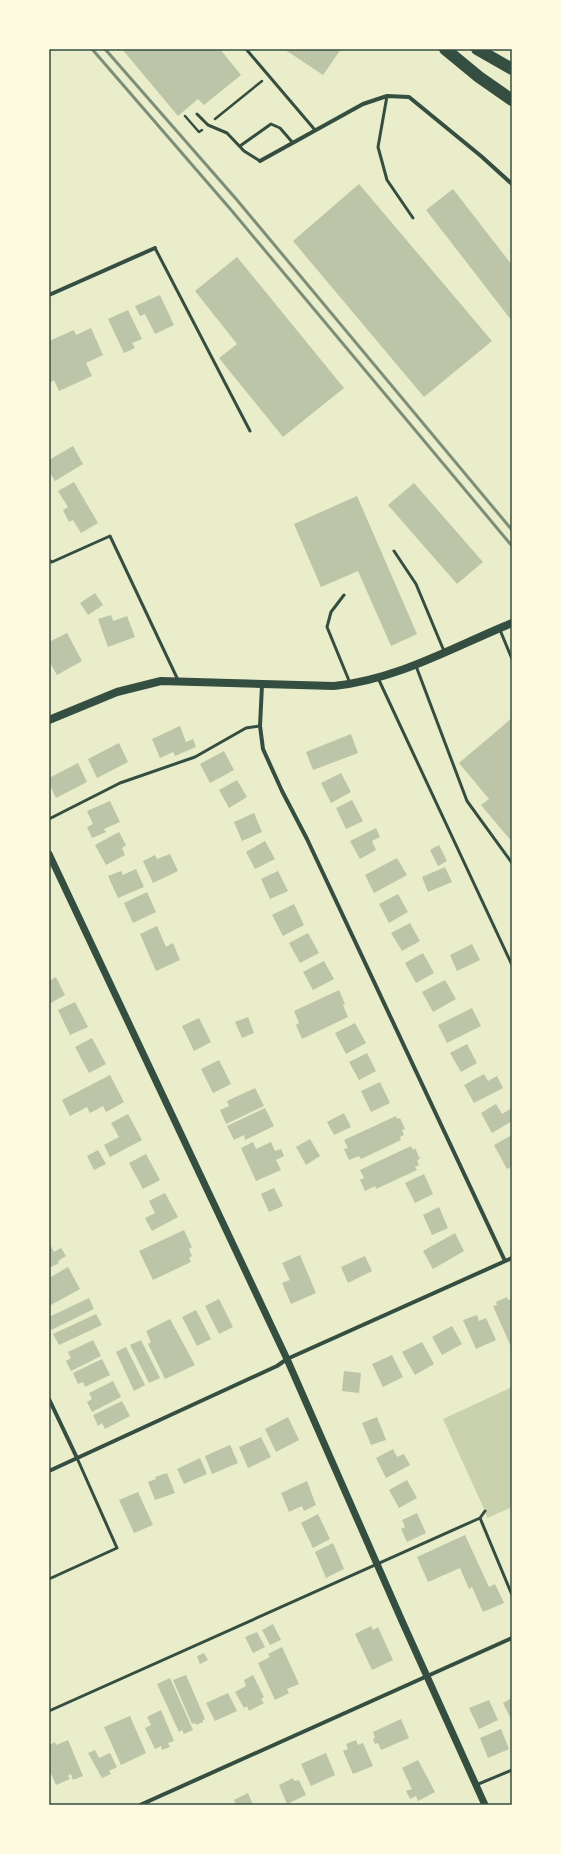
<svg xmlns="http://www.w3.org/2000/svg" width="561" height="1854" viewBox="0 0 561 1854" font-family="'Open Sans',sans-serif">
<style>
.green{fill:#cad2ad}
.building{fill:#bcc5a7}
.lines{fill:none;stroke-linecap:round;stroke-linejoin:round}
.path{stroke:#344e41;stroke-width:2.5}
.service{stroke:#344e41;stroke-width:3}
.minor{stroke:#344e41;stroke-width:4}
.tertiary{stroke:#344e41;stroke-width:7}
.secondary{stroke:#344e41;stroke-width:8}
.motorway{stroke:#344e41;stroke-width:12}
.rail{stroke:#7c8e77;stroke-width:3}
.neatline{fill:none;stroke:#344e41;stroke-width:1.5}
</style>
<rect width="100%" height="100%" fill="#e9edc9"/>
<path class="green" d="M512,1387V1507L487,1518L485,1511L443,1419Z"/>
<path class="building" d="M122,49H220L241,75L204,105L198,99L178,116Z
M284,49H341L323,75Z
M359,184L492,341L424,397L293,241Z
M453,189L512,265V321L426,210Z
M237,257L344,388L283,437L219,358L237,344L195,291Z
M160,295L174,325L155,334L145,314L140,316L135,306Z
M128,310L142,339L132,343L135,348L124,353L108,319Z
M91,328L103,355L86,363L92,376L59,391L54,380L49,383V341L74,330L76,335Z
M73,446L83,464L55,481L49,471V460Z
M74,482L98,523L81,533L73,520L69,522L63,510L68,507L58,491Z
M414,483L483,562L457,584L388,505Z
M357,496L417,634L391,646L358,571L321,587L294,524Z
M95,593L103,605L88,615L80,603Z
M111,615L113,621L127,616L135,637L108,647L98,619Z
M67,633L82,661L57,675L49,661V642Z
M512,718V842L481,805L489,799L459,763Z
M180,726L186,742L193,739L196,747L175,756L173,752L160,758L152,739Z
M351,734L358,753L313,770L306,752Z
M119,743L128,762L97,778L88,759Z
M224,751L234,770L210,783L200,764Z
M78,763L87,782L56,798L49,783V778Z
M341,773L351,792L331,803L321,783Z
M237,780L247,797L229,808L219,790Z
M352,800L363,821L346,829L336,808Z
M110,801L120,822L104,829L106,832L92,838L87,827L93,824L87,811Z
M254,813L262,832L242,841L234,822Z
M376,828L380,837L372,841L376,850L360,859L350,841Z
M119,832L126,845L122,848L125,855L106,865L95,845Z
M265,841L275,859L255,869L246,852Z
M439,845L447,861L438,866L430,850Z
M170,854L178,871L153,883L143,861L155,855L157,859Z
M397,858L407,875L374,893L365,875Z
M445,867L452,882L428,892L422,877Z
M136,869L144,887L118,898L108,876L121,871L123,875Z
M278,871L288,891L270,899L261,879Z
M147,892L156,912L133,923L124,903Z
M398,894L408,912L389,923L379,904Z
M294,904L304,925L283,936L272,915Z
M410,923L420,941L402,951L391,933Z
M157,926L166,947L173,943L180,960L156,971L140,934Z
M308,933L319,953L300,963L289,943Z
M472,944L480,960L457,971L450,955Z
M423,953L434,973L416,983L405,963Z
M324,961L334,979L313,990L303,972Z
M56,977L65,995L49,1004V981Z
M445,980L456,999L433,1012L422,992Z
M339,990L345,1004L343,1005L348,1017L302,1039L296,1025L299,1023L294,1011Z
M75,1002L88,1027L70,1035L58,1010Z
M472,1008L481,1026L447,1043L438,1025Z
M248,1017L254,1033L242,1038L235,1022Z
M199,1018L211,1042L194,1051L182,1026Z
M355,1023L366,1043L346,1054L335,1033Z
M92,1038L106,1064L89,1073L75,1047Z
M467,1044L477,1063L461,1072L450,1053Z
M367,1053L376,1071L359,1080L349,1062Z
M219,1060L231,1084L213,1093L201,1069Z
M484,1074L488,1081L497,1076L503,1088L474,1103L464,1085Z
M110,1075L124,1102L106,1112L103,1106L90,1113L87,1107L70,1116L62,1100Z
M380,1082L390,1103L371,1112L361,1091Z
M255,1088L264,1106L226,1124L220,1110L229,1106L227,1101Z
M496,1104L502,1114L512,1108V1121L492,1133L481,1113Z
M265,1108L274,1126L245,1140L244,1135L234,1140L227,1126Z
M344,1113L351,1127L334,1135L327,1122Z
M128,1114L142,1140L110,1157L104,1145L119,1137L111,1123Z
M396,1116L397,1119L400,1118L405,1129L402,1130L404,1135L400,1137L401,1140L361,1159L359,1156L349,1160L344,1149L348,1148L344,1140Z
M512,1135V1166L507,1169L494,1145Z
M310,1139L320,1156L306,1165L296,1147Z
M253,1142L256,1149L271,1142L275,1151L281,1149L284,1156L276,1160L281,1170L256,1181L241,1148Z
M411,1146L413,1150L415,1148L420,1159L417,1160L419,1165L415,1167L417,1170L376,1189L375,1186L365,1191L360,1180L364,1178L360,1170Z
M98,1150L106,1164L94,1170L87,1156Z
M146,1154L160,1180L143,1189L129,1163Z
M424,1174L433,1194L415,1203L405,1183Z
M274,1188L283,1206L269,1212L261,1194Z
M165,1193L178,1217L152,1231L145,1218L155,1213L149,1201Z
M439,1207L448,1228L432,1235L423,1215Z
M184,1230L192,1247L189,1249L192,1256L189,1258L191,1262L153,1280L139,1251Z
M455,1233L464,1251L433,1269L423,1251Z
M49,1243L54,1252L61,1248L66,1256L58,1261L59,1263L49,1268Z
M300,1255L316,1293L291,1304L282,1283L290,1280L282,1263Z
M365,1256L372,1271L348,1283L341,1267Z
M68,1267L80,1289L49,1306V1283L51,1282L49,1278Z
M507,1297L508,1300L512,1299V1349L493,1306L497,1305L496,1302Z
M89,1298L94,1309L51,1330L49,1326V1317Z
M219,1299L233,1327L219,1334L205,1306Z
M196,1310L211,1339L197,1346L182,1317Z
M96,1314L102,1325L59,1345L53,1334Z
M477,1315L479,1321L486,1318L496,1340L476,1349L463,1320Z
M170,1319L195,1365L165,1379L148,1344L151,1342L146,1331Z
M452,1326L462,1344L442,1355L432,1337Z
M93,1340L101,1356L71,1371L66,1361L71,1358L68,1352Z
M141,1340L160,1378L149,1383L130,1345Z
M422,1342L434,1364L415,1375L402,1352Z
M126,1347L145,1385L134,1391L116,1352Z
M392,1355L403,1377L383,1387L372,1364Z
M102,1359L110,1375L85,1387L83,1382L78,1384L73,1373Z
M344,1371L361,1373L359,1393L342,1391Z
M113,1381L121,1397L92,1412L87,1402L92,1399L89,1393Z
M122,1401L130,1416L105,1429L102,1423L98,1426L93,1415Z
M288,1417L299,1440L276,1452L265,1429Z
M377,1417L386,1440L371,1445L362,1423Z
M261,1437L271,1457L248,1468L239,1447Z
M230,1445L238,1463L212,1474L205,1456Z
M393,1449L397,1457L404,1454L410,1465L386,1478L376,1458Z
M200,1458L207,1474L184,1484L177,1469Z
M167,1473L175,1493L155,1500L148,1482L156,1479L155,1477Z
M407,1480L417,1498L399,1508L389,1490Z
M307,1481L316,1505L304,1511L302,1506L289,1512L281,1493Z
M138,1492L153,1525L134,1533L119,1500Z
M417,1513L426,1533L407,1542L401,1529L405,1527L402,1520Z
M318,1514L330,1539L313,1548L301,1523Z
M465,1535L489,1587L495,1584L504,1603L483,1612L472,1587L469,1589L460,1568L428,1582L417,1557Z
M333,1543L344,1569L326,1578L315,1552Z
M273,1624L281,1640L270,1645L262,1630Z
M371,1626L373,1630L378,1627L393,1660L372,1670L355,1634Z
M257,1632L265,1647L253,1653L245,1637Z
M282,1647L299,1684L287,1689L289,1693L275,1700L258,1663L270,1657L268,1654Z
M204,1653L208,1660L200,1664L197,1656Z
M186,1675L205,1719L203,1720V1722L196,1725L195,1723L192,1724L173,1680Z
M253,1675L264,1697L261,1699L264,1703L249,1711L247,1706L244,1708L235,1692L246,1686L244,1680Z
M170,1678L193,1730L184,1734L182,1730L179,1732L157,1684Z
M228,1693L237,1711L215,1721L206,1703Z
M512,1698V1721L503,1703Z
M489,1700L498,1720L479,1729L469,1708Z
M161,1710L174,1741L168,1743L170,1747L162,1750L161,1746L155,1749L145,1728L151,1725L147,1717Z
M130,1716L146,1753L121,1765L104,1727Z
M401,1719L409,1738L381,1750L378,1743L375,1744L373,1739L375,1738L373,1732Z
M501,1729L509,1749L488,1758L480,1738Z
M68,1740L83,1776L73,1780L71,1774L68,1776L70,1779L56,1785L49,1769V1745L55,1742L56,1745Z
M356,1740L358,1745L363,1743L373,1766L353,1774L343,1751L348,1749L346,1744Z
M95,1750L99,1758L110,1753L117,1767L109,1771L111,1774L102,1778L88,1753Z
M326,1753L335,1775L311,1786L301,1764Z
M418,1760L435,1792L418,1801L416,1796L410,1799L406,1791L412,1789L402,1768Z
M293,1778L294,1781L299,1780L306,1795L287,1804L279,1785Z
M248,1793L253,1805H236L234,1800Z"/>
<g class="lines">
<path class="path" d="M185,116L199,132L202,130
M215,119L262,81"/>
<path class="service" d="M246,49L315,130
M387,96L378,147L387,180L413,218
M197,114L208,125L227,133L244,151L260,161
M240,146L271,124L280,128L293,143
M155,248L250,431
M394,551L416,584L444,651
M49,560L52,562L110,536L178,680
M344,595L331,612L327,627L350,683
M500,630L512,659
M416,666L467,801L512,863
M378,678L512,965
M49,819L120,783L195,757L246,728L260,726
M480,1518L512,1595
M49,1579L117,1548L77,1458
M49,1711L480,1518L485,1511
M476,1785L512,1770"/>
<path class="minor" d="M260,161L363,104L387,96L409,97L481,156L512,184
M49,295L155,248
M262,685L260,726L263,749L282,791L307,839L505,1261
M49,1399L77,1458
M49,1471L277,1366L287,1359L512,1258
M140,1805L512,1638"/>
<path class="tertiary" d="M49,854L287,1359L402,1621L485,1805"/>
<path class="secondary" d="M49,720L117,692L161,681L334,686C399,679 453,647 512,623"/>
<path class="motorway" d="M445,49L479,77L512,100
M477,49L512,69"/>
<path class="rail" d="M92,49L232,211L512,546
M105,49L237,200L512,530"/>
</g>
<rect width="561" height="1854" fill="none" stroke="#fefae0" stroke-width="100"/>
<rect x="50" y="50" width="461" height="1754" class="neatline"/>
</svg>
